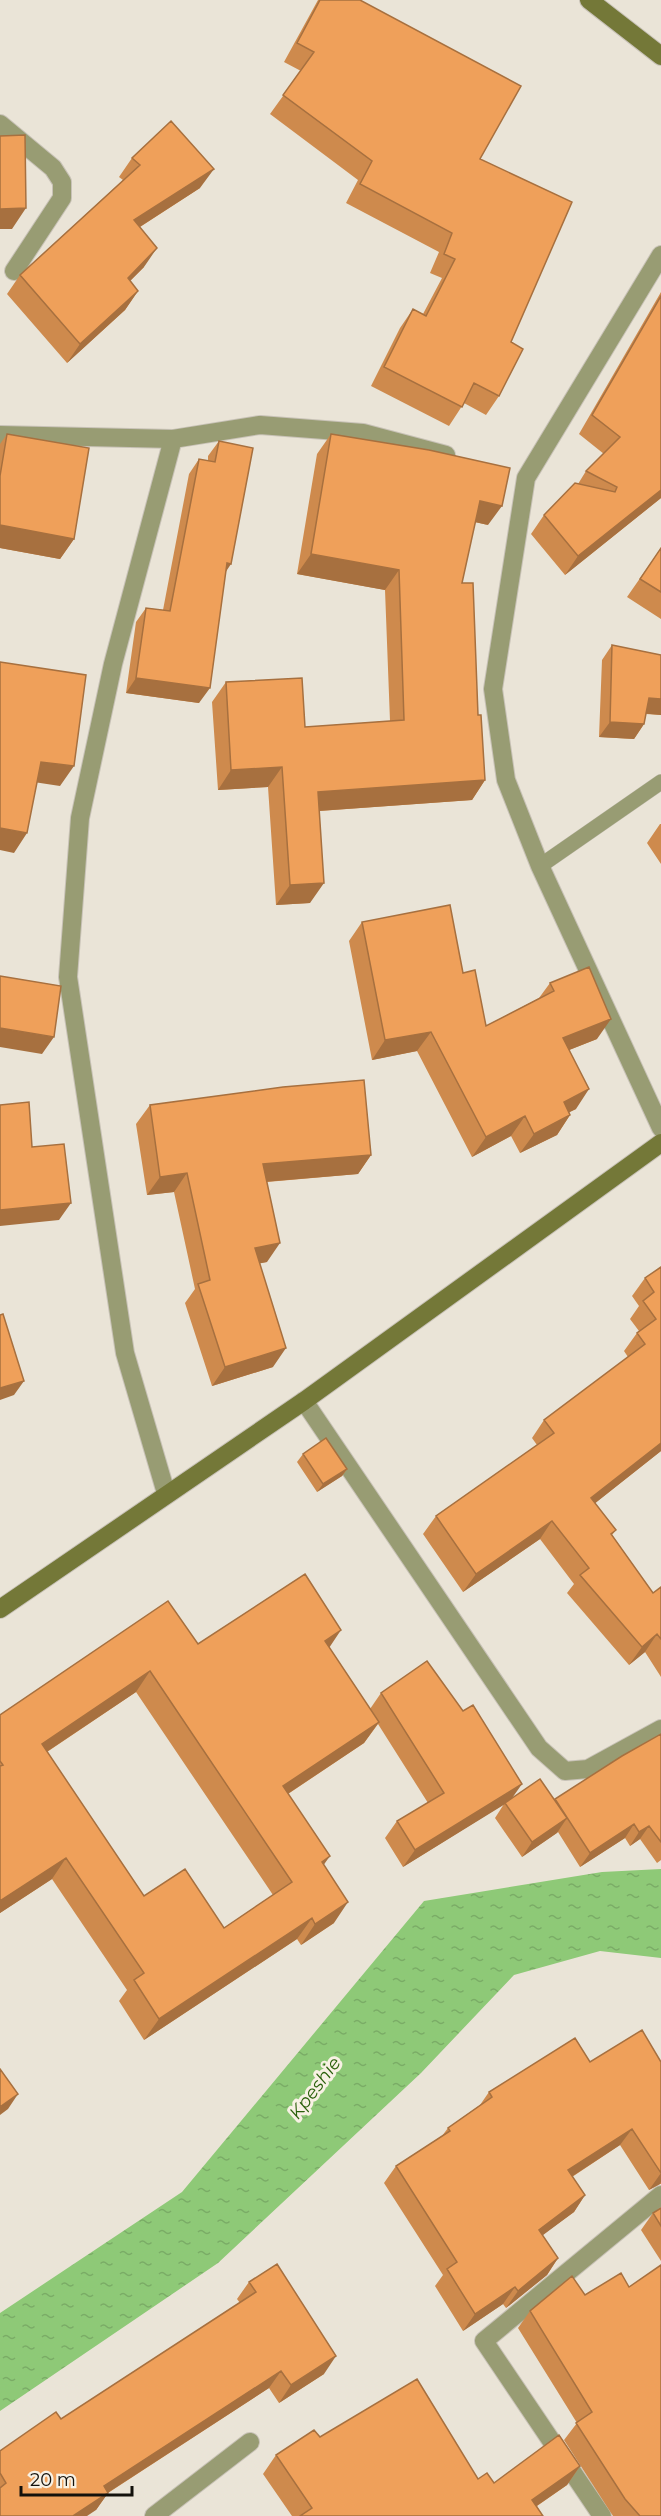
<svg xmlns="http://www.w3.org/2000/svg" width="661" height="2516" viewBox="0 0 661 2516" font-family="Montserrat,sans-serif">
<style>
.water{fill:url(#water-ripples)}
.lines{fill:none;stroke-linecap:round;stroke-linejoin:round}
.lane-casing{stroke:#c8c2b7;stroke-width:16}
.street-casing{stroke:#c8c2b7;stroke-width:20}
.secondary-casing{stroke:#c8c2b7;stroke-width:20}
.lane{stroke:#989c73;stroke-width:15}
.street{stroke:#989c73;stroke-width:18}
.secondary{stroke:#747838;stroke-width:18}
.wall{fill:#ce8a4d;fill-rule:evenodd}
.shaded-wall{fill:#a7703f}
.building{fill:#efa05a;stroke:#a7703f;stroke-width:1.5;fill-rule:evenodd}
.labels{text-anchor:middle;stroke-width:6;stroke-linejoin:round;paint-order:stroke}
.water-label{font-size:18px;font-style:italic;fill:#2b610c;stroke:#f8f1e4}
</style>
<defs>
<pattern id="water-ripples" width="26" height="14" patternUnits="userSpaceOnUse" patternTransform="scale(1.5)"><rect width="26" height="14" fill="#8ec977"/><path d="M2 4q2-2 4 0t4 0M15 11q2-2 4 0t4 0" fill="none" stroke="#7aac66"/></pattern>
</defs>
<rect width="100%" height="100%" fill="#eae4d7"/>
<path class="water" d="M661,1869V1958L600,1951L514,1975L421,2073L218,2263L0,2411V2313L182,2192L424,1901L602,1872Z"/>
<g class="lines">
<g class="lane-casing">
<path id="lane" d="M540,866L661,782"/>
</g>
<g class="street-casing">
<path id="street" d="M0,124L53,168L62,182V198L14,271
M661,255L526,478L493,689L506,780L540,866L661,1128
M0,435L173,439L260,425L363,433L446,455
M304,1401L539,1748L565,1771L588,1769L661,1729
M166,1493L125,1353L68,977L80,818L113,664L173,439
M154,2516L250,2442
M602,2516L484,2341L661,2195"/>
</g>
<g class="secondary-casing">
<path id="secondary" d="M589,0L661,56
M0,1609L304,1401L661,1143"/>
</g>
<use href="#lane" class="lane"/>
<use href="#street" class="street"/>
<use href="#secondary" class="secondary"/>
</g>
<path class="wall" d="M318,0H360L480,159L511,342L499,396L486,415L464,403L449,426L371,386L400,328L413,309L423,314L442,278L430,273L439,252L346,203L358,180L270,114L301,71L284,62Z
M132,158L200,188L140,227L144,267L130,281L138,291L125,310L67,363L7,294L20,275L123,180L119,177Z
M661,292V498L565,575L531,534L544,515L578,484L586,471L604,454L579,434Z
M7,434L74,539L60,559L0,548V444Z
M331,434L488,525L475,522L462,583L485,780L472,800L319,811L310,903L276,905L268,787L218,790L212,702L226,682L305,727L390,721L385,590L297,574L317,454Z
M219,441L225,572L199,703L126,693L136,622L146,608L163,610L189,474L199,459L208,461V456Z
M661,548V619L627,597Z
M612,645L661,655V715L646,714L644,724L634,739L599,737L602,660Z
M660,824H661V864L647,843Z
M362,922L463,973L486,1026L539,998L550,983L597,1039L569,1050L576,1109L569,1112L570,1115L557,1135L520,1153L511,1136L472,1157L417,1051L372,1060L349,941Z
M150,1105L371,1155L358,1174L267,1182V1262L260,1263L273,1367L212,1386L185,1303L195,1289L174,1192L147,1195L136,1124Z
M661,1267V1451L595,1503L616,1530L612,1535L653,1593L661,1587V1677L645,1652L629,1665L567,1593L574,1584L540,1539L463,1592L423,1534L436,1516L537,1445L532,1438L544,1420L628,1357L624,1351L637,1333L639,1331L630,1319L639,1306L632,1296L645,1278Z
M303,1454L347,1469L342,1476L317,1492L297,1462Z
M198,1644L329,1647L370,1709L381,1693L511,1799L554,1800L661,1734V1860L657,1863L640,1839L630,1846L625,1838L580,1867L558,1832L522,1857L495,1818L504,1804L403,1867L385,1838L397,1821L428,1803L378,1724L364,1743L288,1794L324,1865L334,1923L301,1945L297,1939L144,2040L119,2001L127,1990L52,1879L0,1913V1715ZM136,1692L273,1895L224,1928L144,1896L47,1752Z
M590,2062H661V2184H660L649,2190L620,2145L572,2177L585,2195L574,2212L542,2235L558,2258L547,2275L506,2308L503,2304L463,2331L435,2286L443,2275L384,2183L396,2166L442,2136L448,2128L480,2105L489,2092Z
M661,2208V2261L641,2230L653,2213Z
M249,2282L324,2374L279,2403L269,2388L108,2493L96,2510L0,2516V2451L61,2419L240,2303L237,2299Z
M629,2287L661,2516H613L564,2440L577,2423L518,2328L530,2311L585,2295Z
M320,2437L478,2479L494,2483L580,2466L567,2485L537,2506L543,2516H292L263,2474L276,2455Z"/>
<path class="shaded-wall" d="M214,169L200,188L121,239L134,220Z
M26,208L12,229H0V209Z
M157,248L144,267L115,296L128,278Z
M138,291L125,310L67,363L80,344Z
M661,490V498L565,575L578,556Z
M480,501L502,506L488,525L466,520Z
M0,525L74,539L60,559L0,548Z
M311,554L399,570L385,590L297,574Z
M227,563L231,564L221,579Z
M136,678L210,688L199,703L126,693Z
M649,698L661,699V715L639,713Z
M610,722L644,724L634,739L599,737Z
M41,762L74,766L60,786L27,781Z
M282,767L268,787L218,790L231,770Z
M485,780L472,800L304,812L318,792Z
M0,828L27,833L14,853L0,850Z
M324,883L310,903L276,905L290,885Z
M611,1019L597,1039L549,1058L563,1038Z
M0,1028L54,1037L42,1054L0,1047Z
M431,1032L417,1051L372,1060L385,1040Z
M589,1089L576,1109L550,1122L564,1102Z
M570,1115L557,1135L520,1153L534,1134Z
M525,1116L511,1136L472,1157L486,1137Z
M371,1155L358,1174L250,1183L263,1164Z
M187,1173L174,1192L147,1195L160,1177Z
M71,1203L59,1220L0,1226V1210Z
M280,1243L267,1262L242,1267L255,1248Z
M286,1348L273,1367L212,1386L225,1367Z
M24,1381L14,1395L0,1400V1388Z
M661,1443V1451L579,1516L591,1498Z
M347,1469L342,1476L317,1492L323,1484Z
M552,1521L540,1539L463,1592L476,1574Z
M341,1630L327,1651L325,1641Z
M657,1634L645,1652L629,1665L642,1647Z
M150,1671L136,1692L27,1765L42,1744Z
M379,1722L364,1743L268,1807L283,1786Z
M522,1784L510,1801L403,1867L415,1850Z
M567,1818L557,1833L522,1857L532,1842Z
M634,1824L625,1838L580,1867L590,1853Z
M649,1826L640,1839L630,1846L639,1832Z
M330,1856L315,1877L322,1862Z
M66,1858L52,1879L0,1913V1901Z
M348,1902L334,1923L301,1945L315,1924Z
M312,1918L297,1939L144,2040L159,2019Z
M18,2094L8,2109L0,2115V2107Z
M632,2129L620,2145L556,2187L568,2170Z
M661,2173V2182L660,2184L649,2190Z
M585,2195L574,2212L527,2247L539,2230Z
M558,2258L547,2275L506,2308L518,2291Z
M515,2287L503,2304L463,2331L475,2314Z
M336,2356L324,2374L279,2403L291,2385Z
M281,2371L269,2388L92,2503L104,2486Z
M580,2466L567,2485L522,2516L532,2500Z
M108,2493L96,2510L87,2516H73Z"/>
<path class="building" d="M320,0H360L521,86L480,159L572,202L511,342L523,349L499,396L474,383L462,407L384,367L413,309L426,316L455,259L444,254L452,233L360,184L372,161L283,95L314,52L297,43Z
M171,121L214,169L134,220L157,248L128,278L138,291L80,344L20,275L140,165L132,158Z
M25,135L26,208L0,209V136Z
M661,296V490L578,556L544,515L575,483L615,492L617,487L586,471L620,437L592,415Z
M7,434L89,448L74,539L0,525V476Z
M331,434L429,450L510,468L502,506L480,501L462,583H473L478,715H481L485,780L318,792L324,883L290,885L282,767L231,770L226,682L302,678L305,727L404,720L399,570L311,554Z
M219,441L253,448L231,564L227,563L210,688L136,678L146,608L170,611L199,459L215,462Z
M661,548V592L640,579Z
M612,645L661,655V699L649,698L644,724L610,722Z
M0,662L86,675L74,766L41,762L27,833L0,828Z
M450,905L463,973L475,970L486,1026L554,991L550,983L589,967L611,1019L563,1038L589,1089L564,1102L570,1115L534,1134L525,1116L486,1137L431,1032L385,1040L362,922Z
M0,976L61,986L54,1037L0,1028Z
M364,1080L371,1155L263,1164L280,1243L255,1248L286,1348L225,1367L198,1284L210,1280L187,1173L160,1177L150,1105L283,1087Z
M29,1102L32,1147L64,1144L71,1203L0,1210V1105Z
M661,1267V1443L591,1498L616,1530L611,1534L653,1593L661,1587V1639L657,1634L642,1647L580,1575L589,1568L552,1521L476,1574L436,1516L554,1433L544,1420L645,1344L637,1333L656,1319L643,1301L654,1292L645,1278Z
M3,1314L24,1381L0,1388V1315Z
M326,1438L347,1469L323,1484L303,1454Z
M305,1574L341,1630L325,1641L379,1722L283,1786L330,1856L322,1862L348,1902L315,1924L312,1918L159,2019L134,1980L144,1973L66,1858L0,1901V1766L3,1765L0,1761V1715L168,1601L198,1644ZM150,1671L292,1882L224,1928L185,1869L144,1896L42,1744Z
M427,1661L463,1711L473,1705L522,1784L415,1850L397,1821L444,1793L381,1693Z
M661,1734V1842L649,1826L639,1832L634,1824L590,1853L555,1799L622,1756Z
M540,1779L567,1818L532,1842L505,1803Z
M642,2030L661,2062V2173L632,2129L568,2170L585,2195L539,2230L558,2258L518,2291L515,2287L475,2314L447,2269L457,2262L396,2166L450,2131L448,2128L492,2097L489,2092L575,2038L590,2062Z
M0,2069L18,2094L0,2107Z
M661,2208V2226L653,2213Z
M277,2264L336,2356L291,2385L281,2371L104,2486L108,2493L73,2516H0V2488L6,2483L0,2473V2451L56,2412L61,2419L256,2292L249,2282Z
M661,2265V2516H640L625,2499L576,2423L592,2412L530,2311L572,2276L585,2295L621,2273L629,2287Z
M417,2379L478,2479L487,2473L494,2483L559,2435L580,2466L532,2500L543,2516H300L312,2508L276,2455L314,2430L320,2437Z"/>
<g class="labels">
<g class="water-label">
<text transform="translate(315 2088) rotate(-53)" y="6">Kpeshie</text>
</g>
</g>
<path d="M21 2486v9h111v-9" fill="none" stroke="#13110c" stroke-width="3"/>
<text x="30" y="2486" font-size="18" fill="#13110c" stroke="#f8f1e4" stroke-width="4.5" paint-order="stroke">20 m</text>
</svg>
